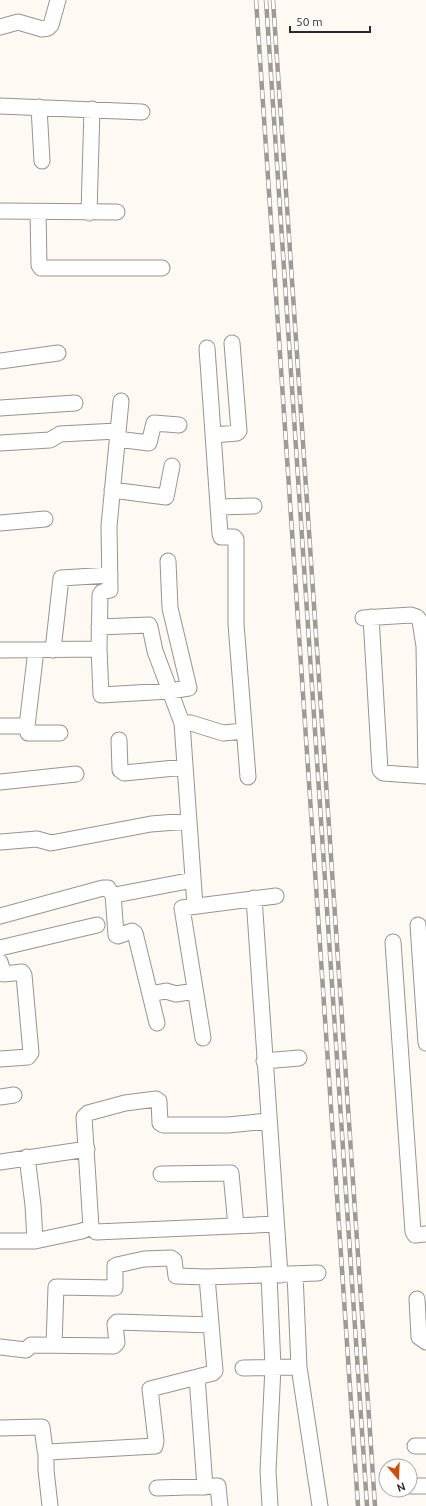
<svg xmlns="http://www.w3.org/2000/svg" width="426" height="1506" viewBox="0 0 426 1506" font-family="Ubuntu,sans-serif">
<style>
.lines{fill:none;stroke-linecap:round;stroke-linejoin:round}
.minor-casing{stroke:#98948f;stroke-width:17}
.minor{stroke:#fff;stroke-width:15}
.rail-casing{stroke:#9e9a96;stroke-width:4.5}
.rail{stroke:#fff;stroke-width:3;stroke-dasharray:9;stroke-linecap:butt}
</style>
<rect width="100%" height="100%" fill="#fff9f4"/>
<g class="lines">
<g class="minor-casing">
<path id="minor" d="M0,27L18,22L42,29L48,28L51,25L58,0
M0,106L142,112
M39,107L42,161
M0,211L117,212
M38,212L39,265L41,268H162
M89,213L92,109
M207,348L220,534L221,537H234L236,539V624L248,777
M0,361L58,353
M121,401L109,526L110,590L102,592L100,595L99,649L101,695L170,691L189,688L170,608L168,561
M0,408L75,403
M214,435L237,433L239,431L232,343
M117,439L149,443L154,423L179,425
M0,443L50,440L60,434L117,431
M112,490L166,497L172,466
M218,507L254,506
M0,523L45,519
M371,617L380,770L383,773L426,776
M363,618L411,615L417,617L420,621L424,646L426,776
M99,627L149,625L150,627L155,651L182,723L195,906
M0,650L99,649
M53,650L61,578L110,575
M182,723H191L223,733L244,731
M0,726H27L36,650
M26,727L28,733H60
M119,740L120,770L124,773L185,767
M0,782L76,774
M0,842L37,839L51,843L151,824L189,821
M113,894L116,935L118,936L132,931L135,933L157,1023
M254,898L280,1275
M0,916L103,888H108L111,893L115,895L193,880
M418,925L426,1043
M393,942L413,1232L415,1235L426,1234
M0,948L97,925
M0,962L4,974L22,972L24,975L31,1053L28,1057L0,1059
M150,994L166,991L176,994L195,991
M203,1038L182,908L276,896
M264,1061L299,1058
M0,1097L14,1095
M268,1121L228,1125H163L160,1123L159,1101L156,1099L125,1103L88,1113L84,1117L91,1227L96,1232L276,1224
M0,1162L87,1149
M161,1174L231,1173L236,1226
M0,1241H35L33,1205L27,1157
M35,1241L82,1231L91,1227
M295,1274L299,1367L320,1506
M269,1275L273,1367L268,1471L270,1506
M417,1299L419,1337L426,1342
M54,1345L56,1287L115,1288V1266L117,1265L144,1259L171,1258L174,1260L176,1276L207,1277L318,1273
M0,1347L26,1350L31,1345L114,1346L117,1343L115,1324L117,1322L211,1325
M243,1368L299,1367
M197,1377L205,1487
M0,1428L42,1427L45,1450L49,1452L155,1446L156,1441L150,1389L213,1373L215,1371L207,1277
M415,1446H426
M46,1451V1470L50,1506
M410,1486H426
M157,1488L218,1486L220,1506"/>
</g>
<use href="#minor" class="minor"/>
<g class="rail-casing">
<path id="rail" d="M256,0L358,1506
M266,0L367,1506
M273,0L375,1506"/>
</g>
<use href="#rail" class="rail"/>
</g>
<g transform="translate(398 1478) rotate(161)"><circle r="19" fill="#ffffff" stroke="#abaaa9"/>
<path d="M0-3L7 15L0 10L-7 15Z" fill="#d24d0b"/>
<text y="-6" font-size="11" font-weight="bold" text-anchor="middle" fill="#2c2a28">N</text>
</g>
<path d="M290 26v6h80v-6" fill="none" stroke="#2c2a28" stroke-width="2"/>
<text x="296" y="26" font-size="12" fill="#2c2a28" stroke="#ffffff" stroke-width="3" paint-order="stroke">50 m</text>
</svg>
